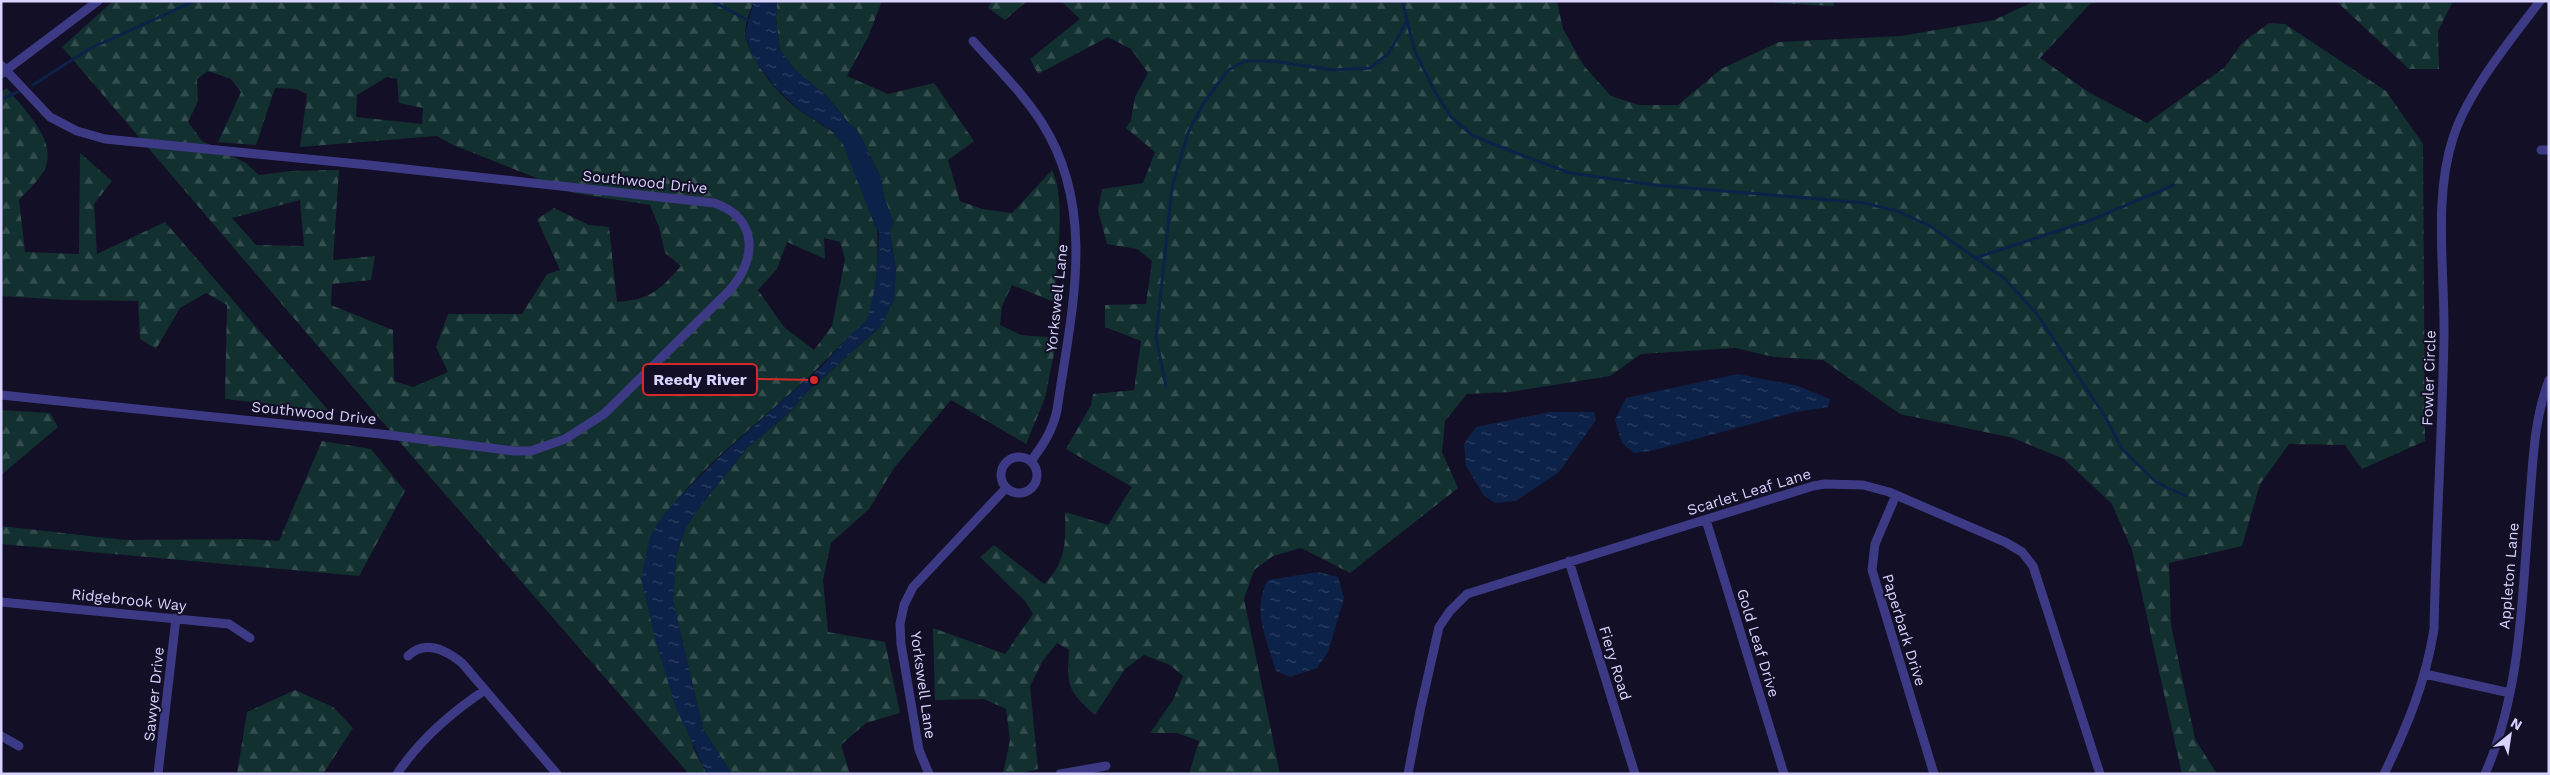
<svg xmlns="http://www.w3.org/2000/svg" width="2550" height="775" viewBox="0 0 2550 775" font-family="'Work Sans',sans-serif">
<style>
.forest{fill:url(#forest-firs);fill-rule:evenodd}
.water{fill:url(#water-ripples)}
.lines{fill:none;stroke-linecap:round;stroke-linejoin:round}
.stream{stroke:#0c2248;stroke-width:3}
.river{stroke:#0c2248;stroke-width:19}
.street{stroke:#3d3a85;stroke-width:9}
.labels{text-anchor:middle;stroke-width:4;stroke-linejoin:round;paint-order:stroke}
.street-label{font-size:15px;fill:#d9d4ff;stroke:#130f26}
.leader{fill:none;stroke:#d62828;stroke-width:2}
.callout-dot{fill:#d62828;stroke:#130f26;stroke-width:2}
.callout{fill:#130f26;stroke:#d62828;stroke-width:2}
.callout-label{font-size:16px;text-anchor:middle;font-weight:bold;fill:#d9d4ff}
</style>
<defs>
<pattern id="forest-firs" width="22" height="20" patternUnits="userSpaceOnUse" patternTransform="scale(1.25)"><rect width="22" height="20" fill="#12302f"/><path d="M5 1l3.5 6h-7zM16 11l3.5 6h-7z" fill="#344d4e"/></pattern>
<pattern id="water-ripples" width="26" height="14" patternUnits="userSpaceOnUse" patternTransform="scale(1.25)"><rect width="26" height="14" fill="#0c2248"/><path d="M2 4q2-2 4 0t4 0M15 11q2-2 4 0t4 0" fill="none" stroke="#2f4163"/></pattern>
</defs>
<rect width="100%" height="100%" fill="#130f26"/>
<path class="forest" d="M113,1H754C750,11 745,23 745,34C746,42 751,52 755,59C765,78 782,97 799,110C818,123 838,133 854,150C872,168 874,193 876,216C879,239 878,298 868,318C864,327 848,336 841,344C781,411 698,459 650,537L693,747L707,774H689L404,447L62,47ZM208,71L231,79L241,92L218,142L256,145L275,88L296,89L307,94L300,147L437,136L453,145L574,193L650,205L659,227L665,253L681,266C659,291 651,299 617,302L609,227L589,225L554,208L537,219L560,270L547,274L522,314H448L436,347L448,372L413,387L394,381L393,330L331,305L332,284L371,280L375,256L333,260L339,170L291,171L259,175L246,163L202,141L188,122L198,101L197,79ZM387,77L397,79L399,103L423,108L422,124L356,117L357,95ZM300,200L304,246L256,245L232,218ZM824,238L840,242L845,259L832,326L814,350L784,327L758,290L777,269L787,242L825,259Z
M777,1H882L868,37L847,76L888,94L934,83L974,141L948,160L960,201L982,209L1012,213L1052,170C1067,199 1056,268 1054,302L1012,285L1002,306L1000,325L1021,335L1057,338L1045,398L1026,444L951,400L894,468L869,509L831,543L823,580L828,632L885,642L900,713L866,723L841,745L850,774H732L703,729L673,601L676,556L685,529L695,513L747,448L789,413L807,392L881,326L896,271L881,178L862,139L851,126L828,97L795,70L780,50L776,19Z
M992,1H1027L1005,20L988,8Z
M1061,1H1557L1563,29L1584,66L1611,96L1639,105H1678L1721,69L1779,42L1901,36L1994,20L2035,1H2101L2090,4L2040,58L2090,93L2147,123L2225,67L2242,43L2269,23L2285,24L2386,91L2423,144L2425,441L2362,469L2345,445L2289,444L2260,484L2242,546L2169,563L2171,625L2195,739L2217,774H2182L2132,550L2112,504L2064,459L2013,438L1900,414L1823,360L1774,357L1735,348L1641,354L1610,376L1510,392L1467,394L1445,421L1442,452L1458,488L1350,573L1301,548L1273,556L1254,570L1244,599L1280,774H1189L1199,741L1177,733H1150L1173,700L1183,676L1170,665L1144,655L1125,669L1095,715C1067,690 1067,686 1069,650L1057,643L1042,662L1030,686L1038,769L1018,774H1003L1010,740L1006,709L984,699L935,700L933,628L1005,654L1033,614L1025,601L980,557L994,545L1044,584C1066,563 1066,542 1065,512L1108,525L1132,487L1066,449L1091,405L1093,394L1134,390L1141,341L1105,327V305L1146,304L1152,261L1137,249L1107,244L1098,210L1102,189L1143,183L1155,152L1126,128L1131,120L1135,97L1148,73L1131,49L1108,37L1038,74L1030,59L1080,19Z
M1774,1H1834V6L1775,3Z
M2336,1H2453L2438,31L2439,69H2409Z
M7,88C25,111 62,144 42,174C36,183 26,192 19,200L25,252L79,254L80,153L112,181L94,204L97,254L165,222L329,411L225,399L227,305L206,293L180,308L156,349L140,339L138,301L67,300L1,296V92Z
M1,410L50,413L58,427L1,475Z
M322,441L371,449L405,491L359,576L1,544V526L125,540L246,539L279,541Z
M295,690L333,707L353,728L323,774H237L247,712Z"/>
<path class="water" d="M754,1H777L776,19L780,50L795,70L828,97L851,126L862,139L881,178L896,271L894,300L882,325L807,392L789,413L747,448L695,513L685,529L676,556L673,601L703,729L732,774H707L676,708L656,642L641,578L650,537L662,517L681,495L729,448L821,367L849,336L868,319L876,280L879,235L869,172L855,151L834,132L798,109L777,89L760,68L751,52L745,34Z
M1738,374L1798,386L1830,399L1828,407L1796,412L1651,451L1634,453L1622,443L1615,420L1626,398Z
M1550,412H1594L1596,420L1559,472L1516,501L1495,503L1484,496L1466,466L1464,444L1476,427Z
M1318,572L1338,577L1344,598L1328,652L1317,668L1290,677L1276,671C1267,641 1251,610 1268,580Z"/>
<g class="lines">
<path class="stream" d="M712,1L751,22
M1402,1L1415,51L1434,90L1451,117L1472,135L1495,145L1570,173L1655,185L1864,203L1897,211L1930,226L2004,278L2037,314L2106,418L2122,449L2156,482L2186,496
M33,85L89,49L195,1
M1,99L18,92
M1975,258L2091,220L2174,185
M1166,386L1156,338L1172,187L1188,133L1203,104L1228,70L1245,61H1273L1333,70L1370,68L1388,54L1406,23"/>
<path class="river" d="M843,131L850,136L884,223"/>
<path class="street" d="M973,41C997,68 1023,93 1042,123C1098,211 1071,313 1057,410C1053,430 1043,445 1031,461
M1,65L50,117L77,131L105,139L369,165L714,203C759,218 757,260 729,291L604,414L565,439L531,451H514L381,434L1,395
M1,74L98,1
M2541,150H2549
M1001 475a18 18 0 1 1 36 0a18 18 0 1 1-36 0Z
M1896,495L1875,544L1872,570L1934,774
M1706,520L1784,774
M1569,561L1635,774
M1,602L229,624L250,638
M408,656C425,639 446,650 462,663L557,774
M2425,674L2510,693
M1,736L19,746
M158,774L176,618
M397,774C419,741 452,712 485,690
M929,774L919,750L901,644L900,624L904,605L913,587L1006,488
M1060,774L1106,766
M1408,774L1420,711L1439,627L1450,611L1467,594L1813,486L1825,484L1863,485L1889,492L2005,542L2022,552L2033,566L2100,774
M2384,774C2407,727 2426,681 2434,629C2436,531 2442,434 2444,337C2445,273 2433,199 2453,138C2468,91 2510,41 2540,1
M2485,774C2521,692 2522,598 2529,510C2533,465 2533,422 2549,380"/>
</g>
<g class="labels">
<g class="street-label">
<text transform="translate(645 182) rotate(6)" y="5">Southwood Drive</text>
<text transform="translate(1057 298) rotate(-84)" y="5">Yorkswell Lane</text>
<text transform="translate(2429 378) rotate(-88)" y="5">Fowler Circle</text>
<text transform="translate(314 413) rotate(6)" y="5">Southwood Drive</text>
<text transform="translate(1749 492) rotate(-17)" y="5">Scarlet Leaf Lane</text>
<text transform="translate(2509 576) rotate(-85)" y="5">Appleton Lane</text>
<text transform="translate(129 600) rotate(6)" y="5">Ridgebrook Way</text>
<text transform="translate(1904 630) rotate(73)" y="5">Paperbark Drive</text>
<text transform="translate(1758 643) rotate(73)" y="5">Gold Leaf Drive</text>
<text transform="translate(1615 663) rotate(73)" y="5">Fiery Road</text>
<text transform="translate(923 685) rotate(82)" y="5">Yorkswell Lane</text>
<text transform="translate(154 694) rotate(-84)" y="5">Sawyer Drive</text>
</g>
</g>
<path class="leader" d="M814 380L757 379"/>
<circle class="callout-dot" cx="814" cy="380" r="5"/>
<rect class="callout" x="643" y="364" width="114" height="31" rx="5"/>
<g class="callout-label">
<text x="700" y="385">Reedy River</text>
</g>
<rect width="2550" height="775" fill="none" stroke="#d9d4ff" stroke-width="5"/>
<g transform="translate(2510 735) rotate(30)" stroke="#130f26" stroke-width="4" paint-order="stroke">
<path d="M0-4L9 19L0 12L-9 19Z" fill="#d9d4ff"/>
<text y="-8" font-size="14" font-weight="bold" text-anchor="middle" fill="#d9d4ff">N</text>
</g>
</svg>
